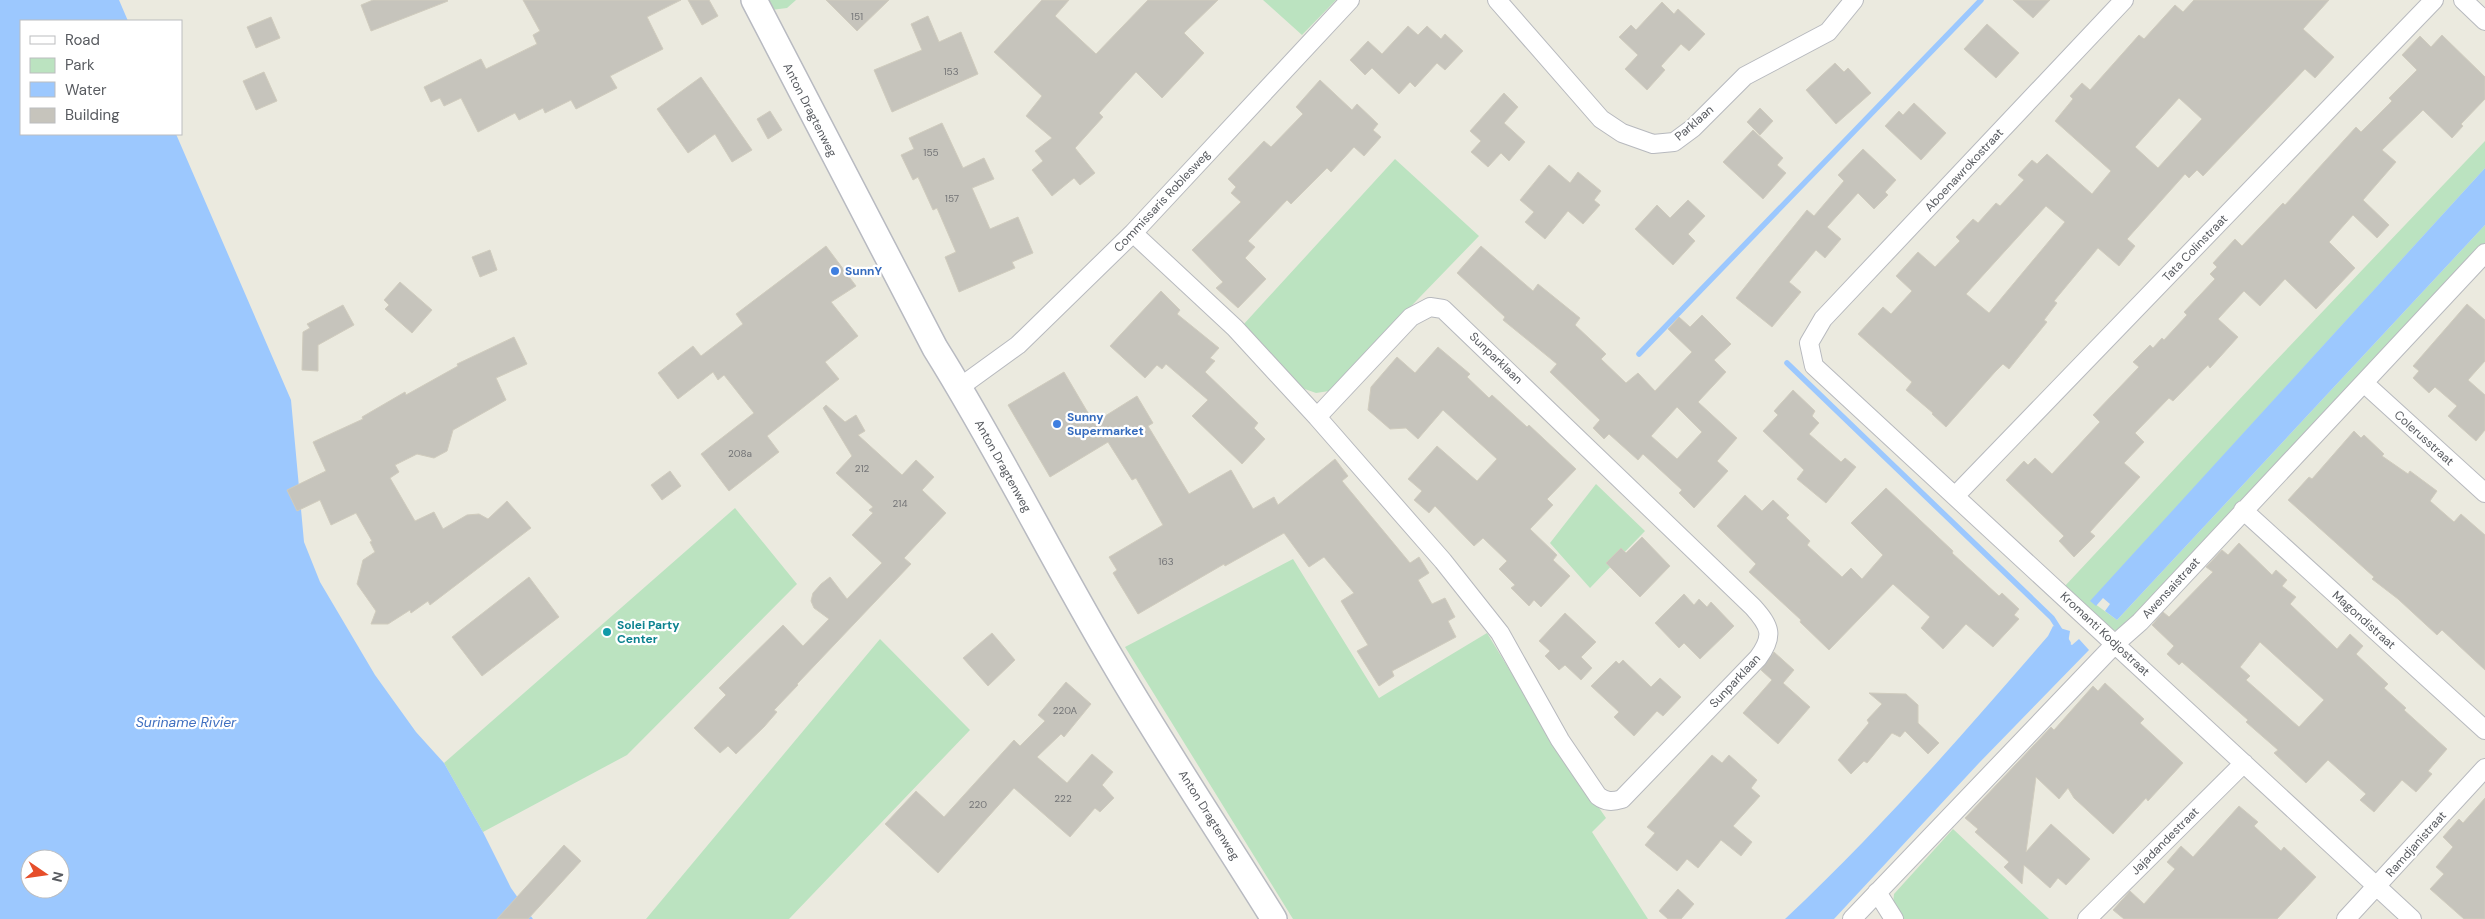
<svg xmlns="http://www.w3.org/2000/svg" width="2485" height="919" viewBox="0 0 2485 919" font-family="'DM Sans',sans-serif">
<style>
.green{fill:#bbe3c0}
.water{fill:#9cc8fe;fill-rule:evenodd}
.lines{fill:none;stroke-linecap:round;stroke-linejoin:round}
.stream{stroke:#9cc8fe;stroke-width:5.5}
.building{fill:#c6c4bc;stroke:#d0ccbe;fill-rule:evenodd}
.street-casing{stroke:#b7b9be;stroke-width:20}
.secondary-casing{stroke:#b8bac1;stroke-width:28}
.street{stroke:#fff;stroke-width:18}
.secondary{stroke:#fff;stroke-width:25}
.shop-dot{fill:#3f7fe0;stroke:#fff;stroke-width:2}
.culture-dot{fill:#0f9aa8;stroke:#fff;stroke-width:2}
.labels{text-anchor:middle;stroke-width:4.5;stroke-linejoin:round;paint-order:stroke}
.number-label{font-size:10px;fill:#747577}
.street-label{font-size:12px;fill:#585b60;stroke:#fff}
.shop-label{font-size:12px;font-weight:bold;fill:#366cbe;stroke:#fff;text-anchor:start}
.culture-label{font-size:12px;font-weight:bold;fill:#0d838f;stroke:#fff;text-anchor:start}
.water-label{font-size:14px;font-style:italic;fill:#4070c0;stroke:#fff}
</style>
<rect width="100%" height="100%" fill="#ebeadf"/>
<path class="green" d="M763,0H796L787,8L771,10Z
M1263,0H1336L1302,35Z
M2485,141V168L2091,601L2117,620L2485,225V243L2137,617L2118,631L2109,629L2064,587L2266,371Z
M1395,159L1479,236L1329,391L1316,393L1302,388L1243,325Z
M1596,484L1645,531L1590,588L1550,543Z
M735,508L797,584L627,755L483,832L444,763Z
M1293,559L1379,698L1487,633L1555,744L1606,818L1592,832L1648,919H1293L1125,647Z
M880,639L970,730L789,919H646Z
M1953,829L2049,919H1902L1893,904L1894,894Z"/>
<path class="water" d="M0,0H119L128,21H21V134H176L291,400L304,542L320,582L375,675L416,732L444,763L483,832L511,888L533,919H0ZM30,859H60V889H30Z
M2485,168V225L2117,620L2105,611L2110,604L2103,598L2096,606L2090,601Z
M2053,626L2070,631L2068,643L2072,645L2079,639L2089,650L1979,763L1834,919H1785C1879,831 1964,733 2048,636Z"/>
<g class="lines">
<path class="stream" d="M1639,354L1981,0
M1787,363L2052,618L2068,643"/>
</g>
<path class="building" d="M373,0H447L448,1L371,31L361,5Z
M523,0H681L647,17L663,49L610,76L617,88L576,109L571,100L545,113L543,108L519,120L515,113L478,132L461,98L444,106L440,98L431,102L424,87L481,59L486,69L537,44L533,35L540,31Z
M688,0H709L718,16L702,25Z
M826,0H889L857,31Z
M1042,0H1069L1055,16L1096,54L1148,0H1218L1184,33L1204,53L1162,98L1136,72L1099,113L1103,117L1075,148L1095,173L1080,185L1074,178L1052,196L1032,170L1043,161L1035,151L1052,138L1026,116L1042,96L994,52Z
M2013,0H2050L2033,18Z
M2194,0H2329L2303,29L2334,57L2315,78L2305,69L2203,176L2197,170L2189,178L2185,174L2127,239L2135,246L2119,266L2098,248L2054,301L2057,303L2044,320L2047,322L2009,369L2003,364L1995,372L1946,427L1932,414L1933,413L1906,390L1912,382L1858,334L1883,307L1891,314L1912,291L1896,276L1918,252L1935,267L1960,241L1956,237L1973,219L1978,223L1996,203L2000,206L2024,180L2018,175L2032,160L2037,164L2047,154L2092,194L2111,171L2055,121L2073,99L2070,96L2082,83L2090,90L2139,35L2144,39L2175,5L2183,12ZM2179,98L2202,119L2158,168L2135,147ZM2046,206L2065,222L1989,313L1966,294Z
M1662,2L1674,14L1678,9L1705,34L1689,51L1681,44L1661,66L1665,70L1647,90L1625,69L1638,55L1619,37L1631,25L1636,30Z
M928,16L939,42L961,32L978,74L892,112L874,70L922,50L911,24Z
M271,17L280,38L256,48L247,27Z
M1987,24L2019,53L1996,78L1964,49Z
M1408,26L1418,35L1427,26L1441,39L1445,34L1463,51L1445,70L1437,63L1415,87L1410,82L1399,94L1372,68L1365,75L1350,60L1368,41L1382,54Z
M2442,35L2485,77V99L2461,124L2463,126L2452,138L2423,110L2382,150L2396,162L2363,200L2389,225L2377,238L2353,215L2329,242L2355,268L2316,309L2285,279L2260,306L2244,291L2218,319L2238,337L2210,368L2208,365L2173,401L2169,398L2135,433L2144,442L2124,463L2140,477L2090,532L2095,536L2074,557L2059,541L2064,536L2006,480L2024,461L2028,465L2035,458L2052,474L2100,422L2093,415L2139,367L2133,362L2150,345L2153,348L2162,338L2164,340L2187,315L2184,312L2215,279L2210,274L2217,267L2213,263L2235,239L2242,246L2283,203L2285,205L2356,127L2361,132L2392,101L2389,98L2417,70L2402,55L2420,36L2431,47Z
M1835,63L1844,72L1848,68L1871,93L1836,124L1806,90Z
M264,72L277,101L256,110L243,81Z
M701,77L752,150L732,162L715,134L688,153L657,109Z
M1320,80L1352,110L1357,104L1378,124L1373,130L1381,137L1364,156L1354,147L1331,172L1327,168L1291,204L1287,200L1248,241L1255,247L1245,258L1266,279L1238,308L1216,288L1223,282L1192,250L1241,202L1231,193L1236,187L1228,179L1264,141L1271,147L1303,114L1296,107Z
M1504,93L1518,107L1504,123L1525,142L1509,161L1501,153L1488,167L1471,152L1481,141L1470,131Z
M1914,103L1946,133L1921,160L1885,126L1899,111L1903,115Z
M1760,108L1773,121L1760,135L1747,122Z
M770,111L782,130L768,139L757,119Z
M942,123L963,168L984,158L994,179L972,188L990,229L1018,217L1033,253L1012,262L1015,268L959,292L945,257L956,252L937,208L933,210L918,177L913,180L901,155L914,149L909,138Z
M1753,130L1783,158L1777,165L1786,173L1763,199L1723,162Z
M1863,149L1896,180L1885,192L1888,195L1874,209L1858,193L1827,227L1841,239L1825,258L1816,250L1789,282L1801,292L1772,327L1736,298L1807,210L1814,216L1844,181L1838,175Z
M1549,165L1570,183L1578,172L1601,191L1594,200L1600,205L1583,224L1568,211L1545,239L1525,222L1534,212L1520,200Z
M1688,200L1705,216L1688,234L1695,241L1673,265L1635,229L1657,205L1670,218Z
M826,246L856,286L831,302L858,336L825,362L839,379L767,436L779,452L729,491L701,454L754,413L724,375L718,380L713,372L678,399L658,373L693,346L701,356L743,324L736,314Z
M1481,246L1533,291L1538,284L1580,318L1575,325L1606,354L1601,359L1626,383L1638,373L1655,391L1692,352L1668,329L1679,317L1690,327L1702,315L1731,344L1714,360L1726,372L1698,402L1737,438L1717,461L1728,471L1694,508L1679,493L1682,490L1643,454L1638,460L1609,434L1604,439L1593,428L1600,420L1550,372L1557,364L1503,320L1505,317L1457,273ZM1677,407L1702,432L1677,459L1651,436Z
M490,250L497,270L480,277L472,257Z
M400,282L432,310L412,333L385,309L389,305L384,300Z
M1161,291L1180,310L1177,314L1219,348L1210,358L1215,361L1205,372L1258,423L1254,428L1265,439L1242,464L1192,416L1208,400L1166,364L1162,369L1157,365L1145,378L1110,346Z
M2467,304L2485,320V361L2468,380L2485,395V430L2476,441L2448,416L2457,406L2435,387L2429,393L2413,378L2419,371L2413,366Z
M343,305L354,325L318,345V371L302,370L303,332L310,328L307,324Z
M514,337L527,364L496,378L506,400L453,430L447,451L434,458L417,454L395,465L399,472L390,478L415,521L434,512L443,529L467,515L479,514L488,519L507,501L531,528L430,605L428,601L411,613L410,610L388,624H371L376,611L357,584L363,560L375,552L370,542L372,541L356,513L331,525L320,500L297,511L287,490L326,471L313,442L363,419L362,417L405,392L406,395L458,366L457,364Z
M1438,347L1470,374L1467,377L1489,398L1492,395L1527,427L1529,425L1576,469L1547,499L1553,505L1530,529L1557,555L1553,560L1570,576L1541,607L1534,600L1529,606L1511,588L1515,585L1499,569L1507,561L1483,538L1474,546L1435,506L1429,513L1414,500L1422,491L1408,479L1437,446L1477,481L1497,459L1443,410L1418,439L1406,428L1390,429L1368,410L1371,387L1397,357L1415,373Z
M1064,372L1094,423L1137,396L1153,423L1148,426L1189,494L1231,470L1253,509L1274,497L1278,505L1335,459L1348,476L1342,481L1410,563L1419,557L1429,573L1418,580L1432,604L1445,598L1455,617L1448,621L1456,637L1392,671L1394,676L1379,686L1357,651L1368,645L1341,601L1354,593L1324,557L1309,567L1284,533L1225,566L1224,564L1138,614L1113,573L1117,570L1109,557L1163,525L1136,478L1132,480L1108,442L1050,477L1008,405Z
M1793,390L1815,411L1812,416L1819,423L1809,434L1841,462L1845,458L1856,467L1826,503L1797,479L1804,470L1763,431L1778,415L1774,411Z
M826,405L845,422L856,415L865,431L858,435L902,475L916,460L934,477L922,490L946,513L904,558L911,564L797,684L798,685L774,710L777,712L764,727L736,754L728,746L720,753L694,728L726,695L719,688L783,625L803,646L829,619L814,608L811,601L813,593L821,584L830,577L847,599L882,563L852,535L873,513L869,510L873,507L836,473L852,456L823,408Z
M2354,431L2361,438L2364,435L2384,454L2382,456L2408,474L2410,471L2437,491L2430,501L2454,522L2461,514L2485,535V670L2442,630L2437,635L2398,599L2372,579L2374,577L2288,500L2309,477L2312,479Z
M670,471L681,486L662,500L651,485Z
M1886,488L1953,551L1952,553L1999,596L2002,593L2019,609L2014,615L2019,619L1993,647L1966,624L1943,649L1921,628L1930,617L1893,584L1829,650L1800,622L1801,620L1749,572L1756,564L1717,526L1745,495L1762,511L1773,500L1789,515L1786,518L1810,541L1807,545L1842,577L1851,568L1862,579L1883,555L1851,523Z
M1642,537L1670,566L1640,597L1606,563L1621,548L1626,553Z
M2239,543L2272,575L2276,570L2287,580L2282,586L2296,597L2290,604L2337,649L2350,634L2363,646L2356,654L2388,684L2384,688L2406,708L2404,710L2447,749L2428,771L2432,774L2416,792L2402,780L2374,812L2360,800L2366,794L2328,760L2306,783L2274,753L2278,750L2246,722L2248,720L2182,662L2179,665L2167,654L2174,646L2152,625L2163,612L2169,617L2213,572L2206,567L2222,550L2228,555ZM2260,642L2324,700L2299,727L2246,680L2250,676L2240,667Z
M529,577L559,617L482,676L452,637Z
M1684,594L1694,605L1699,599L1707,607L1711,602L1734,626L1700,659L1684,643L1679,648L1655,623Z
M1565,613L1596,642L1581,657L1592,668L1581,680L1565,665L1559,670L1545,656L1550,651L1539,641Z
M992,633L1015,660L988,686L963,658Z
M1774,652L1794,670L1783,683L1810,707L1778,744L1743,713L1772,680L1761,670Z
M1623,660L1651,687L1660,678L1681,697L1663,716L1657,711L1634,736L1614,717L1619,712L1591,686L1616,661L1619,664Z
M1066,682L1091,704L1064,737L1061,734L1037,757L1067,783L1092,754L1113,772L1102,785L1114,798L1100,812L1095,808L1070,837L1014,788L938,873L885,824L916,791L944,817L1014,740L1020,746L1045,721L1038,715Z
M2105,683L2144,719L2140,723L2183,763L2148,801L2146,798L2113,834L2074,798L2068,788L2059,799L2036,777L2026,852L2051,824L2090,859L2066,885L2058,878L2050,888L2024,865L2022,884L2004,867L2009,862L1975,832L1978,829L1965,818L2051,727L2054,730L2093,686L2098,691Z
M1869,693L1906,694L1918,705V723L1939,743L1928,754L1905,731L1900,737L1892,733L1867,763L1864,761L1851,774L1838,760L1869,723L1867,720L1882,704Z
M1712,755L1722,763L1729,755L1757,780L1751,788L1760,796L1733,826L1752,842L1741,856L1721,840L1698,868L1687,859L1677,871L1645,845L1655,833L1647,827Z
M2485,798V919H2464L2430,889L2444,874L2436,867L2453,847L2443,837L2459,819L2463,823Z
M2239,806L2258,822L2254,826L2281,851L2284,847L2316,877L2277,919H2124L2113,910L2130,891L2144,904L2175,869L2167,862L2181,846L2193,857Z
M564,845L581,861L528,919H497Z
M1678,889L1694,904L1681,919H1668L1659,911Z"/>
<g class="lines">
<g class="street-casing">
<path id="street" d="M1497,0L1601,119L1622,133L1653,144L1674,142L1693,128L1745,76L1828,32L1854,0
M2124,0L1823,319L1809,343L1814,366L2412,919
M2463,0L2485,21
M1133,233L1235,328L1317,417L1443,561L1500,633L1560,740L1598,796C1606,802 1612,802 1622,799L1758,658C1774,636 1771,627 1753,607L1443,309L1430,307L1411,317L1317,417
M2364,383L2485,493
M960,387L1018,345L1133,233L1350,0
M1956,495L2434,0
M2243,510L2485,730
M1877,892L1894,919
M1852,919L2115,644L2140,622L2485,253
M2087,919L2244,763
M2346,919L2485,768"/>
</g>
<g class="secondary-casing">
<path id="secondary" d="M754,0L935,348C999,450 1052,559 1114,663C1165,750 1221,834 1274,919"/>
</g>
<use href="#street" class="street"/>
<use href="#secondary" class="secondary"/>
</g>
<g class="shop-dot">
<circle cx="835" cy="271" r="5"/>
<circle cx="1057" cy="424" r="5"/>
</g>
<circle class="culture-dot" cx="607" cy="632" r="5"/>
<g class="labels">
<g class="number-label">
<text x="857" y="20">151</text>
<text x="951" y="75">153</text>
<text x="931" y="156">155</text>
<text x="952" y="202">157</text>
<text x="740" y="457">208a</text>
<text x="862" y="472">212</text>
<text x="900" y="507">214</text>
<text x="1166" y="565">163</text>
<text x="1065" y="714">220A</text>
<text x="1063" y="802">222</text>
<text x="978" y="808">220</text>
</g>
<g class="street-label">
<text transform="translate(810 110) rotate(63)" y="4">Anton Dragtenweg</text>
<text transform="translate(1694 123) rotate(-41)" y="4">Parklaan</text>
<text transform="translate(1964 170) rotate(-47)" y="4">Aboenawrokostraat</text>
<text transform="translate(1162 201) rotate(-47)" y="4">Commissaris Roblesweg</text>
<text transform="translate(2195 248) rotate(-46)" y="4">Tata Colinstraat</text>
<text transform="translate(1496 358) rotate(44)" y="4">Sunparklaan</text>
<text transform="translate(2424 438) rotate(42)" y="4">Colerusstraat</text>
<text transform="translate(1003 466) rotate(61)" y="4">Anton Dragtenweg</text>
<text transform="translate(2171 588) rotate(-47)" y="4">Awensaistraat</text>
<text transform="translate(2364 620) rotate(42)" y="4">Magondistraat</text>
<text transform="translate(2105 634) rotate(43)" y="4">Kromanti Kodjostraat</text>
<text transform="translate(1735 681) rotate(-47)" y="4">Sunparklaan</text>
<text transform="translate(1209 815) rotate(58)" y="4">Anton Dragtenweg</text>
<text transform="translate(2165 841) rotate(-45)" y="4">Jajadandestraat</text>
<text transform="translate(2416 844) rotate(-48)" y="4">Ramdjanistraat</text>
</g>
<g class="shop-label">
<text x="845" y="275">SunnY</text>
<text x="1067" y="421">Sunny<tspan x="1067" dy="14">Supermarket</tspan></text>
</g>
<g class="culture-label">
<text x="617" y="629">Solei Party<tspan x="617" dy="14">Center</tspan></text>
</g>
<g class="water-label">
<text x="186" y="727">Suriname Rivier</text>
</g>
</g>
<rect x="20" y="20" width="162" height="115" fill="#ffffff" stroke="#bcbdbf"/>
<rect x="30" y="36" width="25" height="8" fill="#ffffff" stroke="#bcbdbf"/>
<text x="65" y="45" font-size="15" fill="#585b60">Road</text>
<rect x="30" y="58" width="25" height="15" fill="#bbe3c0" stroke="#bcbdbf"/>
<text x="65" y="70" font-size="15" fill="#585b60">Park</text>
<rect x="30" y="82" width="25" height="15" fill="#9cc8fe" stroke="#bcbdbf"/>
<text x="65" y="95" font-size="15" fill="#585b60">Water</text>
<rect x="30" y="108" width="25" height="15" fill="#c6c4bc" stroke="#bcbdbf"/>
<text x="65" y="120" font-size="15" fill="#585b60">Building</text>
<g transform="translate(45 874) rotate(103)"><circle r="24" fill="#ffffff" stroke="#bcbdbf"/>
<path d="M0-4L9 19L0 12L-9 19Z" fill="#e64e2a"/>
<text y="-8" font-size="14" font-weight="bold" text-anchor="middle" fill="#585b60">N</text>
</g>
</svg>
